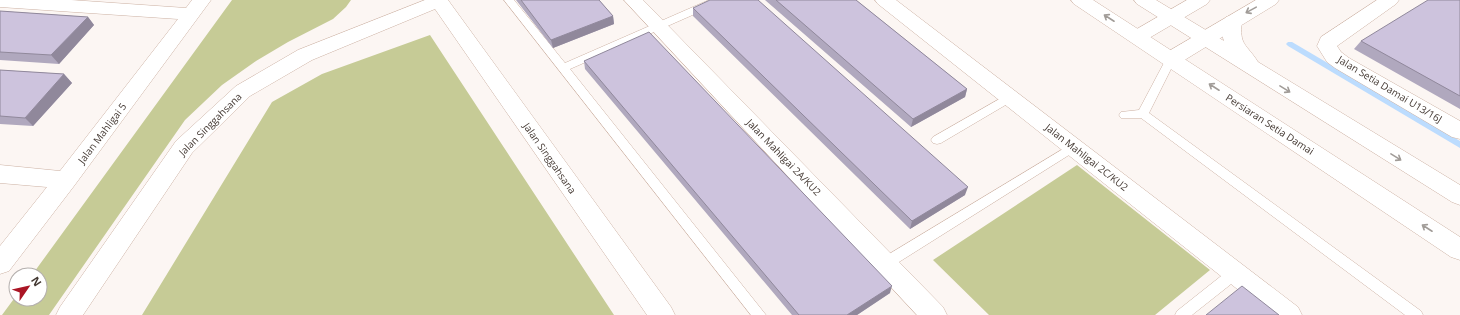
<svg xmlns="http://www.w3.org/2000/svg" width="1460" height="315" viewBox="0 0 1460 315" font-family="'Open Sans',sans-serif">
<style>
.green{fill:#c6cb96}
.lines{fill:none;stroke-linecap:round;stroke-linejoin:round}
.stream{fill:#bcdcfe;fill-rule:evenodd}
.lane-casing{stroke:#ccb1a3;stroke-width:1}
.street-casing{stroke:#ccb1a3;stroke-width:1}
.secondary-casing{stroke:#ccb1a3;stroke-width:1}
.lane{fill:#fff;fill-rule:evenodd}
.street{fill:#fff;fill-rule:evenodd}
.secondary{fill:#fff;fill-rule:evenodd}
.wall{fill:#b0a8be}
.shaded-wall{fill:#90889b}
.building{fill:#cdc3dd;stroke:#90889b}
.oneway{stroke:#a19c98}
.labels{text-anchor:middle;stroke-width:3;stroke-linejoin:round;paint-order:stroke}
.street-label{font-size:10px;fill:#433832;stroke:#fff}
</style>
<rect width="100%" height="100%" fill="#fcf6f3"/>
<path class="green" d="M232,0H351L346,7L333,19L288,42L256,61L222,85L185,120L49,315H2L16,296V299H40V275H32Z
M430,35L614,315H142L272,102L322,74Z
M1077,165L1210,270L1155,315H989L933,260Z"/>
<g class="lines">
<path class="stream" d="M1288,42H1292L1460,141V148L1288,46L1286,44Z"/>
<g class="lane-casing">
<path id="lane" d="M504,0H514L565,63L709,0H723L722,2L570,69L766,315H751Z
M1171,55L1175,56L1176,59L1149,113L1421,311L1423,315H1405L1141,118H1121L1119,115L1121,112L1139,110L1166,59L1167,56Z
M1010,93L1014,94L1016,97L1014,100L941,143L937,144L933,143L931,140L933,137Z
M1073,143L1077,144L1079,147L1077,150L891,267L886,269L881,267L879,263L881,259Z
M1235,267L1240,269L1242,273L1240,277L1192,315H1175L1177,311L1230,269Z"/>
</g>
<g class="street-casing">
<path id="street" d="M0,0H71L186,8L192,0H211L74,186L9,271L0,274V246L47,187L0,183V165L60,171L178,19L0,7Z
M624,0H643L943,307L947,315H917Z
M875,0H896L1298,307L1302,315H1270L878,4Z
M1187,0H1210L1207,4L1144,41L1137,43L1130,41L1127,37L1130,33Z
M1256,0H1279L1276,4L1178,64L1171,66L1164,64L1161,59L1164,54Z
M1377,0H1399L1396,4L1337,46L1341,52L1349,58L1460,121V139L1452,137L1335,68L1327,62L1317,46L1321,37Z"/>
</g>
<g class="secondary-casing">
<path id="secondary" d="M425,0H448L671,307L675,315H647L435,9L312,60L250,96L192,153L83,315H56L60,307L176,141L236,86L298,50Z
M1071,0H1093L1460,237V260L1451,257L1074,4Z
M1134,0H1156L1224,41C1221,33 1222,24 1226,17L1233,15L1240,17L1242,21C1239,46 1246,43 1258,62L1460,185V205L1452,202L1137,4Z"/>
</g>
<use href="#lane" class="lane"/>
<use href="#street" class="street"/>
<use href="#secondary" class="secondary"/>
</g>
<path class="wall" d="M516,0H599L613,16L614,24L553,48Z
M765,0H856L967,89L965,97L911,127Z
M1460,0V109L1354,49L1361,41Z
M693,8L965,195L910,229L693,16Z
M0,11L88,17L94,25L59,64L0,60Z
M584,61L890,293L857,315H792L585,69Z
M0,70L64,74L72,83L33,126L0,124Z"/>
<path class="shaded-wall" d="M613,16L614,24L553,48L551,40Z
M88,17L94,25L59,64L51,55Z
M64,74L72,83L33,126L25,118Z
M967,89L965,97L911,127L913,119Z
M968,187L965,195L910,229L912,221Z
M892,286L890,293L857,315H847Z"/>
<path class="building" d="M521,0H599L613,16L551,40Z
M710,0H758L968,187L912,221L693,8Z
M776,0H856L967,89L913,119Z
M1428,0H1460V96L1361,41Z
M0,11L88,17L51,55L0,52Z
M649,32L892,286L847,315H799L584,61Z
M0,70L64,74L25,118L0,116Z
M1242,286L1279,315H1206Z"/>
<defs><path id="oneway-shaft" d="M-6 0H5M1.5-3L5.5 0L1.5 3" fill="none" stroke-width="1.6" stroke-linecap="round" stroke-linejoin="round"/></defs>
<g class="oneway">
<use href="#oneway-shaft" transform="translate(1251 10) rotate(151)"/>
<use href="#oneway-shaft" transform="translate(1109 18) rotate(-147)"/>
<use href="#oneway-shaft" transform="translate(1214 87) rotate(-147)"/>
<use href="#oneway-shaft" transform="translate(1285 89) rotate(32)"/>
<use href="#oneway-shaft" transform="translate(1396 157) rotate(32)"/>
<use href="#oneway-shaft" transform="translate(1427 228) rotate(-147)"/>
</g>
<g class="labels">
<g class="street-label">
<text transform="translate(1390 89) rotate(31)" y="4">Jalan Setia Damai U13/16J</text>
<text transform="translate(210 124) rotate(-45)" y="4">Jalan Singgahsana</text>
<text transform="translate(1270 124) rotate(33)" y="4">Persiaran Setia Damai</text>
<text transform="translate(102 133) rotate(-53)" y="4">Jalan Mahligai 5</text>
<text transform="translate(784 157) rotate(46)" y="4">Jalan Mahligai 2A/KU2</text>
<text transform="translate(1087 157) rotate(38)" y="4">Jalan Mahligai 2C/KU2</text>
<text transform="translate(550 158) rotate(55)" y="4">Jalan Singgahsana</text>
</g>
</g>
<g transform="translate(28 287) rotate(56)"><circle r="19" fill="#ffffff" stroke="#b4afad"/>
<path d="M0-3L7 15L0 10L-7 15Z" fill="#aa1525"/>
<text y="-6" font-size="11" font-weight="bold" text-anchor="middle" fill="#433832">N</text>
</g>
</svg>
